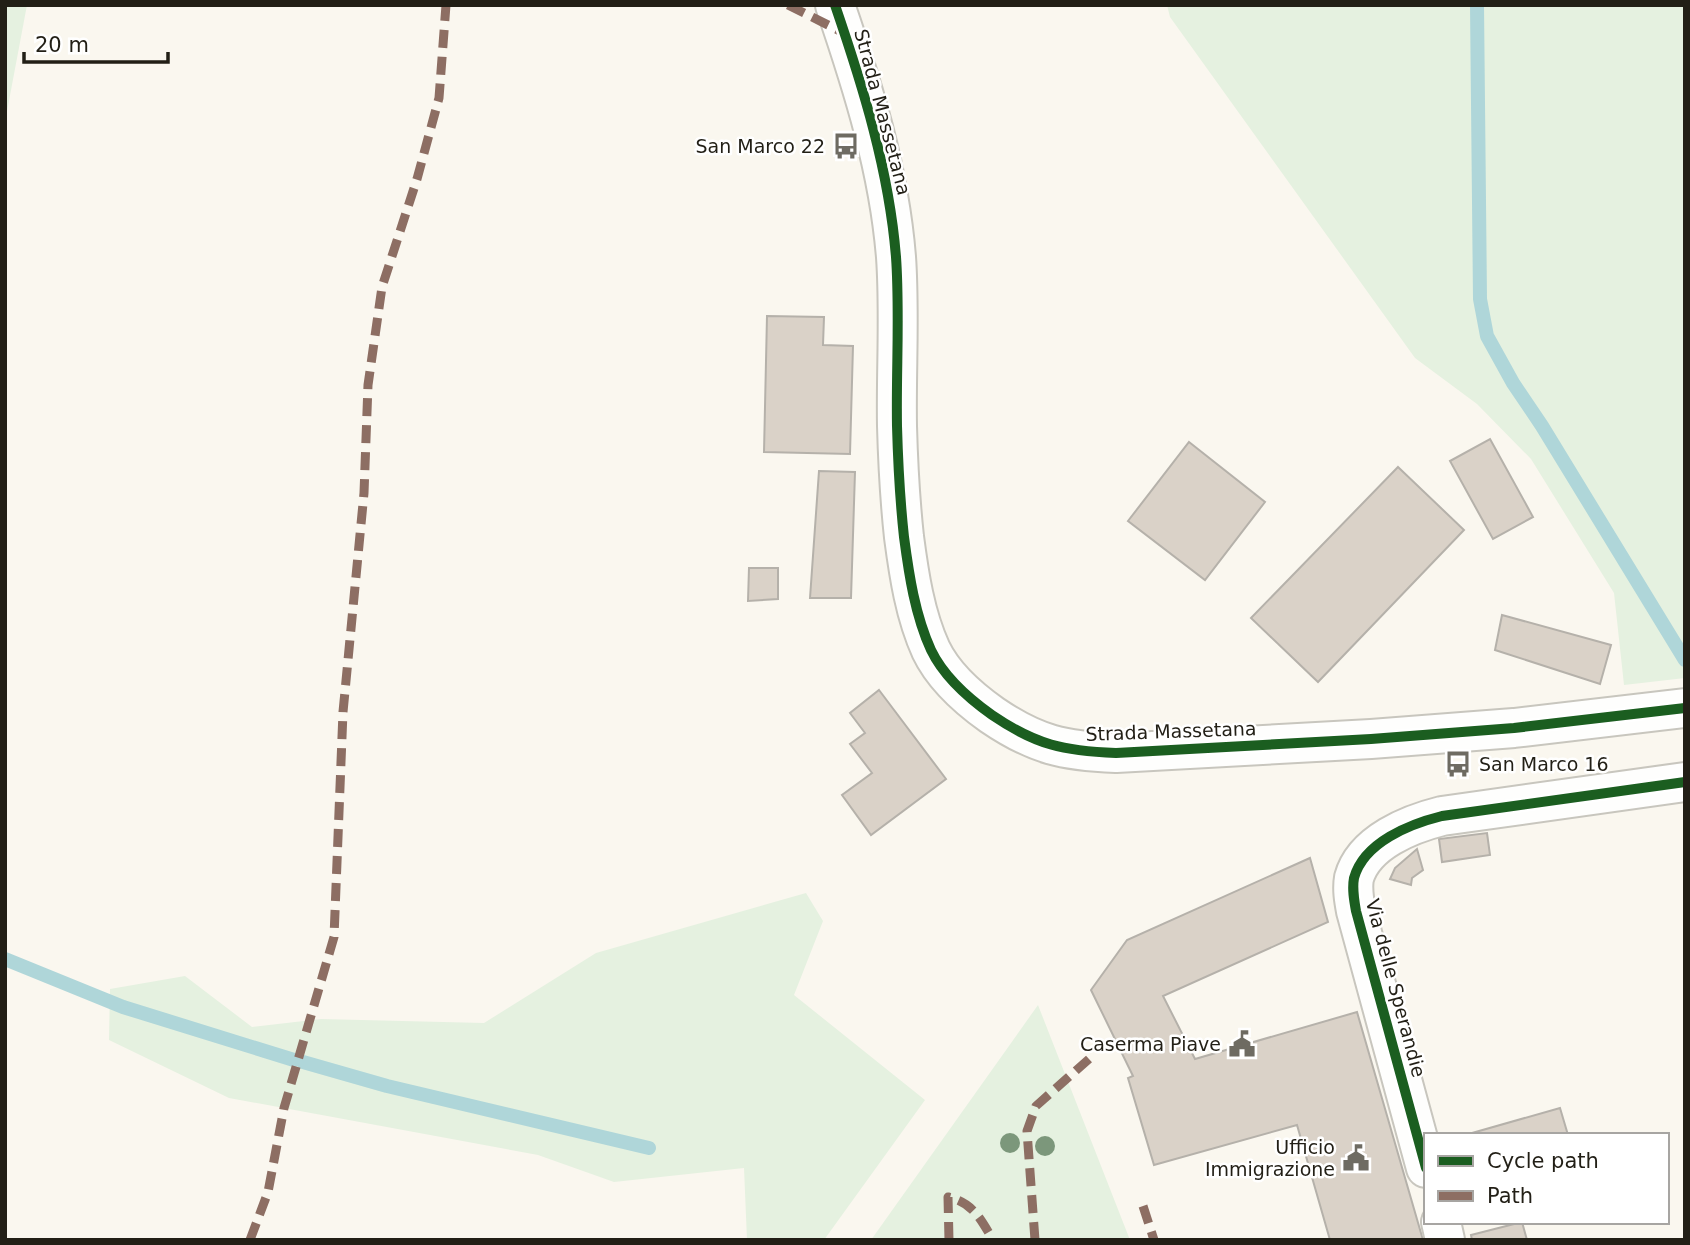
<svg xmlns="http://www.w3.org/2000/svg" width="1690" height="1245" viewBox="0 0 1690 1245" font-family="'DejaVu Sans',sans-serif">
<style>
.green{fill:#e5f1e0}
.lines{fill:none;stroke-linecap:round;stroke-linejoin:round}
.stream{stroke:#afd6d9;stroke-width:14}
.building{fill:#dad2c8;stroke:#b5b1aa;stroke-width:2}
.minor-casing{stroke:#c8c6be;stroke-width:42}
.tertiary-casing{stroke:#c8c6be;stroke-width:42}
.minor{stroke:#fefefd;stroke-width:38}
.tertiary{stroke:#fefefd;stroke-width:38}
.quiet{stroke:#8d6e63;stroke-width:9;stroke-dasharray:18 9;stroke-linecap:butt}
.cycleway-casing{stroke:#fff;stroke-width:15}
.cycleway{stroke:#1b5e20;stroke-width:10}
.tree{fill:#7c977b}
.labels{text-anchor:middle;stroke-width:5;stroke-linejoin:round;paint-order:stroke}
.street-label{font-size:19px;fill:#221f16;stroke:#fff}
.poi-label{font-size:19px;fill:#221f16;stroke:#fff;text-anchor:end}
</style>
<rect width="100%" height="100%" fill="#faf7ef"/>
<path class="green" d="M5,5H27L5,122Z
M1167,5H1685V678L1624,685L1614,593L1531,459L1477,404L1415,358L1170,17Z
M806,893L823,921L794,995L925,1100L824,1240H747L744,1168L614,1182L538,1155L229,1098L109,1040L110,989L185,976L252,1027L321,1019L484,1023L596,953Z
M1038,1005L1130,1240H871Z"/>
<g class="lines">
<path class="stream" d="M1477,5L1480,299L1487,336L1513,383L1542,426L1685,660
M5,959L123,1007L294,1060
M303,1062L387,1086L649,1148"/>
</g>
<path class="building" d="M767,316L824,317L823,345L853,346L850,454L764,452Z
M1490,439L1533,517L1493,539L1450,461Z
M1189,442L1265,502L1205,580L1128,521Z
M1398,467L1464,530L1318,682L1251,618Z
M819,471L855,472L851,598H810Z
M749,568H778V599L748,601Z
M1502,615L1611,645L1600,684L1495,650Z
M879,690L946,779L871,835L842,795L872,773L850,744L865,733L850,713Z
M1487,833L1490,855L1442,862L1439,839Z
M1417,849L1423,870L1412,878L1411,885L1390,879L1395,868Z
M1310,858L1328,922L1163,996L1195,1059L1357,1012L1423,1240H1330L1297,1125L1154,1165L1128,1078L1133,1076L1091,990L1127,940Z
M1560,1108L1568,1135H1465Z
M1522,1222L1527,1240H1472L1471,1235Z"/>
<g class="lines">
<g class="minor-casing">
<path id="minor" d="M1426,1168L1356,911C1354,900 1352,889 1354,878C1364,842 1410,824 1442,816L1685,782
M1441,1222L1445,1240"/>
</g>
<g class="tertiary-casing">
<path id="tertiary" d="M835,5C863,87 889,170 896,257C900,313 896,370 897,426C898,463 900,500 904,537C909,575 915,615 931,650C944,677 968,698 992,715C1036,745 1064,751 1116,753L1371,739L1514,728L1685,708"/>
</g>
<use href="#minor" class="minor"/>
<use href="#tertiary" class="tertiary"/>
<path class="quiet" d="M788,5L844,33
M1143,1206L1154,1240
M250,1240L268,1192L284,1108L334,937L343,712L364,493L368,385L382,287L417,179L439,98L446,5
M949,1240L948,1197C973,1203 980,1218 993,1240
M1035,1240L1027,1131L1036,1106L1089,1059"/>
<g class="cycleway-casing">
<path id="cycleway" d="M835,5C863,87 889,170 896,257C900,313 896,370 897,426C898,463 900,500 904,537C909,575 915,615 931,650C944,677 968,698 992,715C1036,745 1064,751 1116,753L1371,739L1514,728L1685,708
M1426,1168L1356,911C1354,900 1352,889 1354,878C1364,842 1410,824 1442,816L1685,782"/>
</g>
<use href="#cycleway" class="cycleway"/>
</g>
<g class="tree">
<circle cx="1010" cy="1143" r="10"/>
<circle cx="1045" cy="1146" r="10"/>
</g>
<defs>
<g id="bus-bare" transform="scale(2.1)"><path d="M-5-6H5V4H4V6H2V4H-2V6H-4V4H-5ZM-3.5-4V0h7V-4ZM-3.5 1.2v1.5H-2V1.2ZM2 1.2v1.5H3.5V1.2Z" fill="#6e6b62" stroke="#fff" stroke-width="2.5" paint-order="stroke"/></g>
<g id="civic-bare" transform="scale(2.1)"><path d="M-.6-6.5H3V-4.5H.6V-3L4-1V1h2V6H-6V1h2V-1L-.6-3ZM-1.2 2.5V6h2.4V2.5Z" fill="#6e6b62" stroke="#fff" stroke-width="2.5" paint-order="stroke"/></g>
</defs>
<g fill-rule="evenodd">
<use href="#bus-bare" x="846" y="146"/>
<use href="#bus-bare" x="1458" y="764"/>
<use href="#civic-bare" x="1242" y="1044"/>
<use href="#civic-bare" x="1356" y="1158"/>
</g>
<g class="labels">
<g class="street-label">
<text transform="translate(883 112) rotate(75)" y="7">Strada Massetana</text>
<text transform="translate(1171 731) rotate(-2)" y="7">Strada Massetana</text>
<text transform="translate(1396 988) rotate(75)" y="7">Via delle Sperandie</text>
</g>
<g class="poi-label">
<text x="825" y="153">San Marco 22</text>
<text x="1479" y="771" text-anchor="start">San Marco 16</text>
<text x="1221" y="1051">Caserma Piave</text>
<text x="1335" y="1154">Ufficio<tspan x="1335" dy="22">Immigrazione</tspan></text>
</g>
</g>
<rect width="1690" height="1245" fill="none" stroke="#221f16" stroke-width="14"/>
<rect x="1424" y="1133" width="245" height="91" fill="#ffffff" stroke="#a7a5a2" stroke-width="2"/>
<rect x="1438" y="1156" width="35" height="10" fill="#1b5e20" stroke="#a7a5a2" stroke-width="2"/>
<text x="1487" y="1168" font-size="21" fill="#221f16">Cycle path</text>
<rect x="1438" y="1191" width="35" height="10" fill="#8d6e63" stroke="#a7a5a2" stroke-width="2"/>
<text x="1487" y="1203" font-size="21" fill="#221f16">Path</text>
<path d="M24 52v10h144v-10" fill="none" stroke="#221f16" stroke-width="3.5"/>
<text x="35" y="52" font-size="21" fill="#221f16" stroke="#ffffff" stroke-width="5" paint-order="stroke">20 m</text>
</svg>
